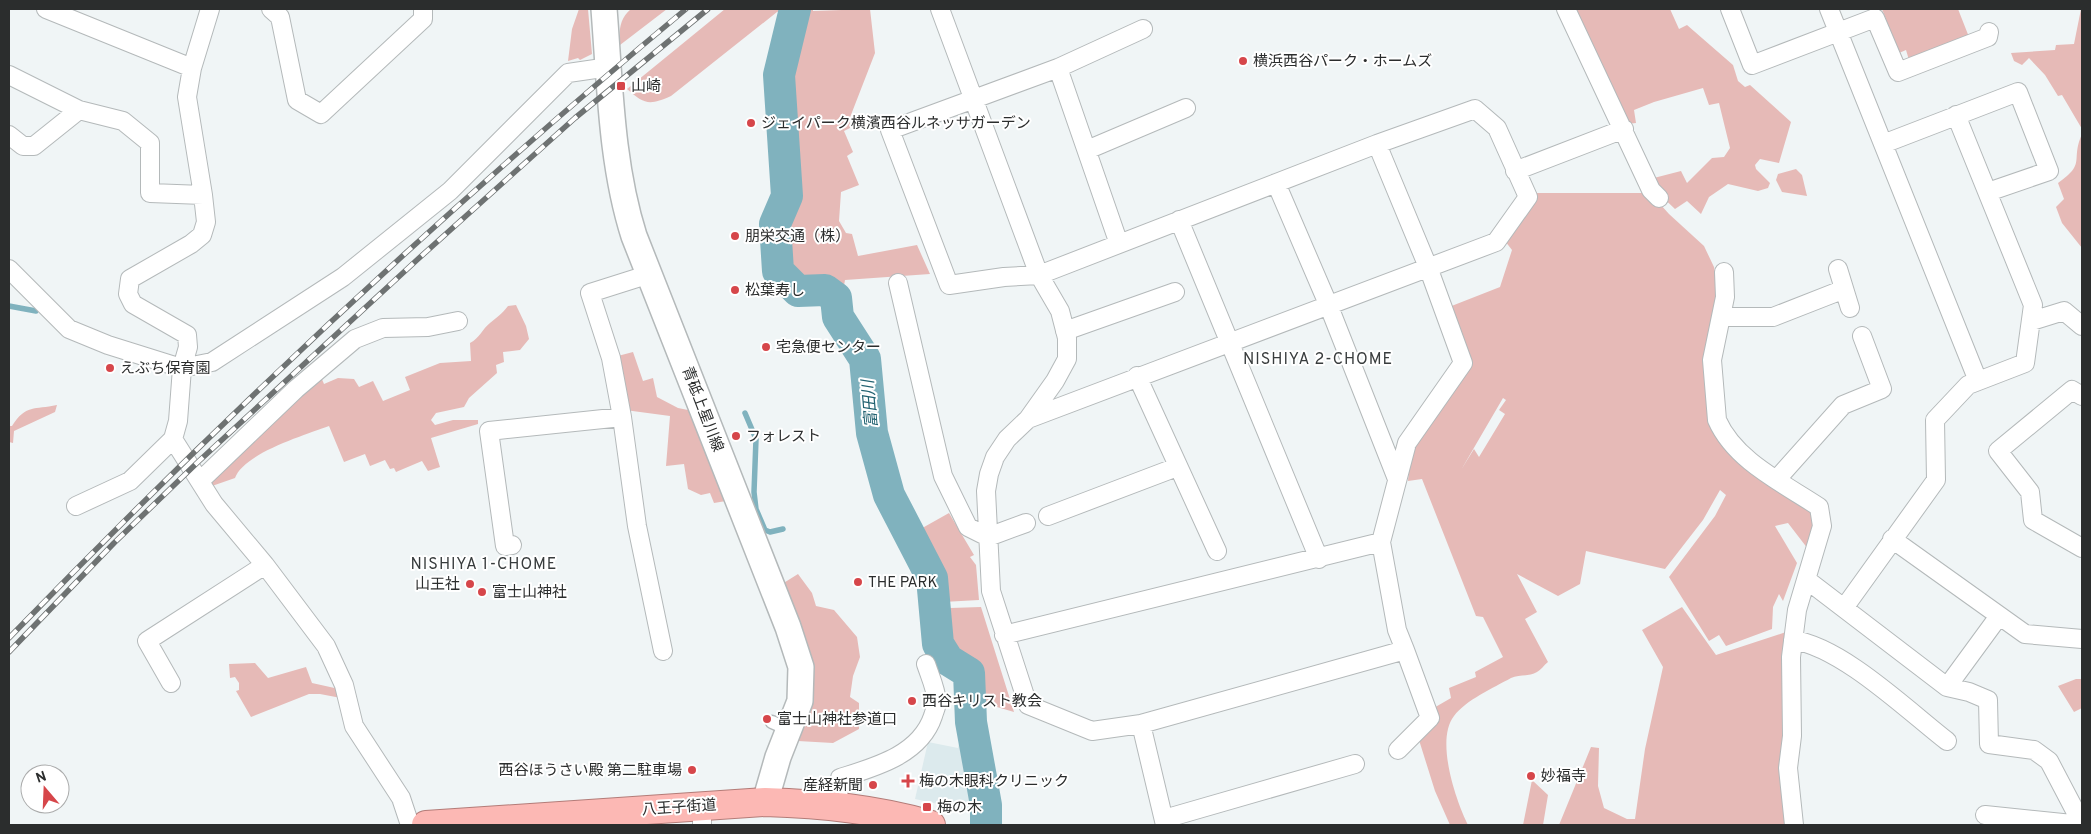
<svg xmlns="http://www.w3.org/2000/svg" width="2091" height="834" viewBox="0 0 2091 834" font-family="Overpass,'Noto Sans JP',sans-serif">
<style>
.built{fill:#dceaed}
.green{fill:#e6bab7;fill-rule:evenodd}
.lines{fill:none;stroke-linecap:round;stroke-linejoin:round}
.stream{stroke:#80b2be;stroke-width:5.5}
.river{stroke:#80b2be;stroke-width:32}
.pedestrian-casing{stroke:#b4b9ba;stroke-width:15}
.minor-casing{stroke:#b4b9ba;stroke-width:20}
.secondary-casing{stroke:#b4b9ba;stroke-width:28}
.trunk-casing{stroke:#b37c78;stroke-width:30}
.pedestrian{stroke:#fff;stroke-width:12}
.minor{stroke:#fff;stroke-width:18}
.secondary{stroke:#fff;stroke-width:25}
.trunk{stroke:#fcb8b4;stroke-width:28}
.rail-casing{stroke:#6e7272;stroke-width:5.5}
.rail{stroke:#fff;stroke-width:4;stroke-dasharray:11;stroke-linecap:butt}
.poi-dot{fill:#d6464a;stroke:#fff;stroke-width:2}
.labels{text-anchor:middle;stroke-width:4;stroke-linejoin:round;paint-order:stroke}
.poi-label{font-size:15px;fill:#2b2d2d;stroke:#fff;text-anchor:start}
.street-label{font-size:15px;fill:#2b2d2d;stroke:#fff}
.neighbourhood-label{font-size:16px;letter-spacing:1px;fill:#383c3d;stroke:#fff}
.water-label{font-size:16px;font-style:italic;fill:#206170;stroke:#fff}
</style>
<rect width="100%" height="100%" fill="#f0f5f6"/>
<path class="built" d="M928,742L958,748L959,743L970,745L979,802L975,812L915,799Z"/>
<path class="green" d="M579,9H588L592,54L580,60L578,58L568,61L572,29Z
M631,9H667L620,45C619,31 619,19 631,9Z
M725,9H788L777,12L671,96C649,106 644,104 627,89Z
M805,9H813V11L870,9L875,53L849,120L852,127L844,131L853,152L847,156L859,185L841,192L839,221L846,233L852,234L858,256L917,245L930,274L845,280L842,297L830,288L799,286L783,270L778,225L790,197L783,73L794,45L798,22L806,11Z
M1569,9H1670L1679,29L1687,25L1733,65L1738,81L1745,87L1750,85L1791,122L1779,163L1760,159L1755,165L1756,169L1770,183L1768,188L1758,191L1728,184L1709,197L1701,214L1687,201L1675,209L1655,190L1650,179L1681,171L1687,183L1712,158L1724,157L1730,148L1719,103L1709,105L1703,88L1654,102L1634,110L1636,123L1627,124Z
M1882,9H1958L1969,37L1909,60L1906,50L1899,53Z
M2081,9H2082V129L2062,95L2058,96L2045,75L2029,58L2022,65L2014,61L2011,53L2055,50L2056,45L2074,44Z
M2082,134V248L2062,223L2056,207L2064,199L2058,183C2087,163 2070,161 2082,134Z
M1796,169L1802,175L1807,196L1782,192L1776,180L1778,174Z
M1536,193H1650L1669,214L1704,246L1714,267L1716,277L1715,311L1705,347L1709,423L1731,455L1813,509L1814,527L1808,549L1788,523L1775,526L1797,563L1783,601L1779,594L1773,607L1772,629L1726,646L1719,635L1709,641L1669,577L1715,516L1726,495L1720,490L1703,520L1665,569L1586,551L1580,584L1558,596L1517,574L1537,612L1525,619L1548,662C1544,665 1541,670 1537,672C1529,677 1519,674 1511,678C1493,688 1466,700 1454,716C1435,740 1456,801 1468,825H1450L1435,791L1419,740L1432,709L1451,698L1449,688L1476,677L1475,672L1503,657L1483,617L1476,616L1422,479L1408,481L1411,445L1468,366L1449,307L1500,287L1512,250L1505,241ZM1503,398L1506,400L1499,410L1505,414L1479,457L1474,449L1461,470Z
M516,305L526,326L529,339L520,350L503,352L504,362L496,365L497,373L469,398L464,407L436,413L431,420L435,425L453,420H478V424L431,438L440,467L428,471L422,461L396,472L394,468L390,469L385,460L370,466L365,454L344,462L329,426C305,435 244,453 235,478L212,486L208,479L321,377L324,384L338,378L354,379L359,387L373,381L383,401L410,390L405,377L440,363L471,361L470,343C480,338 482,329 490,323C498,316 501,315 508,306Z
M633,352L643,381L653,378L657,397L678,408L698,412L726,501L714,503L710,493L701,495L688,489L684,464L666,466L670,416L625,410L614,357Z
M57,405L55,412L14,431L13,443L9,442V426H12C26,404 34,410 57,405Z
M949,513L974,555L970,557L976,565L979,600L943,602L945,636L940,641L935,572L917,531Z
M798,574L812,593L816,606L834,610L857,637L860,657L853,676L850,697L859,703V729L833,743L798,741L809,700L782,584Z
M981,607L1014,712L980,702L979,695L983,692L974,669L973,663L946,645L952,637L950,608Z
M1682,607L1716,655L1786,632L1790,825H1559L1591,747L1599,748L1598,786L1604,808L1627,819H1635L1645,749L1663,667L1642,630Z
M255,663L268,678L306,667L312,683L339,689L341,698L320,694H309L251,717L236,691L239,690V683L235,677L230,678L229,664Z
M2076,679H2082V708L2074,712L2058,686Z
M1532,780L1548,795L1543,825H1523Z"/>
<g class="lines">
<path class="stream" d="M9,306L36,311
M745,413L756,439L754,492L756,509L765,530L770,532L783,529"/>
<path class="river" d="M795,9L779,75L787,196L775,224L778,271L798,291L825,290L836,298L838,317L865,359L872,433L889,495L932,578L938,644L948,660L969,673L971,722L986,805V825"/>
<g class="pedestrian-casing">
<path id="pedestrian" d="M772,722L788,729"/>
</g>
<g class="minor-casing">
<path id="minor" d="M46,9L192,68
M271,9L280,17L297,100L321,114L423,19V9
M940,9L1039,275L1060,311L1067,338V359L1055,381L1028,419L1007,439L995,457L989,474L986,491L991,591L1028,705L1092,731L1141,724L1165,825
M1566,9L1651,190L1659,198
M1730,9L1752,65L1875,18L1898,72L1988,37L1989,32
M1829,9L1978,381
M1058,68L1119,244
M9,75L79,110L123,121L150,143V193L203,195
M9,135L23,146H34L79,110
M1883,144L2018,92L2049,171L1988,192
M1087,150L1186,108
M1515,171L1624,129
M1276,183L1328,304L1397,479
M1179,220L1319,559
M9,269L69,329L108,345L175,366L182,368L212,362L343,277L450,191L568,73L609,67
M1838,269L1850,308
M1724,272L1725,297L1712,360L1717,420C1735,461 1783,483 1819,507L1822,526L1797,610L1791,657L1792,736L1788,768L1794,825
M650,274L590,293L611,358L622,417L637,526L663,651
M898,283L943,476L968,527L988,537L1026,523
M1721,317H1773L1842,290
M2032,321L2064,311L2082,326
M1065,331L1175,292
M1137,376L1217,551
M2082,396L2072,390L1998,451L2030,492L2033,520L2082,548
M1028,419L1496,242L1528,197L1497,128L1475,109L1377,144L1039,275L1004,277L949,285L890,130L1058,68L1143,29
M173,439L214,504L265,565L326,646L344,685L354,726L401,798L410,825
M1777,479L1843,405L1882,389L1862,336
M200,481L296,389L355,339L383,328L428,327L458,321
M76,506L130,481L173,439L178,421L182,368L188,347L187,335L133,304L128,294L130,279L191,244L202,235L206,222L203,195L187,97L192,68L210,9
M1048,516L1177,467
M1892,539L2025,634L2082,639
M512,545L505,546L489,431L622,417
M1807,580L1947,687L1969,692L1988,700L1989,744L2034,750L2049,761L2082,824
M1844,608L1936,480L1935,420L1968,385L2025,363L2033,305L1956,115
M1004,635L1381,542
M1793,640C1842,647 1907,710 1947,741
M171,683L147,641L265,565
M1947,687L1999,616
M1141,724L1405,650L1397,630L1381,542L1407,443L1463,363L1428,267L1377,144
M1398,750L1430,718L1405,650
M702,805V825
M837,807L840,778C875,767 920,755 933,716C934,712 937,706 937,702C936,689 930,676 926,664
M1985,815L2082,825
M1164,819L1355,764"/>
</g>
<g class="secondary-casing">
<path id="secondary" d="M604,9C610,84 611,164 634,236L788,627L801,667L800,701L778,757L765,802"/>
</g>
<g class="trunk-casing">
<path id="trunk" d="M426,825L765,802C822,804 876,809 931,825"/>
</g>
<use href="#pedestrian" class="pedestrian"/>
<use href="#minor" class="minor"/>
<use href="#secondary" class="secondary"/>
<use href="#trunk" class="trunk"/>
<g class="rail-casing">
<path id="rail" d="M9,638C223,417 449,206 686,9
M9,652L114,543L199,461L418,259L575,118L708,9"/>
</g>
<use href="#rail" class="rail"/>
</g>
<g class="poi-dot">
<circle cx="1243" cy="61" r="5"/>
<rect x="616" y="81" width="10" height="10" rx="2.5"/>
<circle cx="751" cy="123" r="5"/>
<circle cx="735" cy="236" r="5"/>
<circle cx="735" cy="290" r="5"/>
<circle cx="766" cy="347" r="5"/>
<circle cx="110" cy="368" r="5"/>
<circle cx="736" cy="436" r="5"/>
<circle cx="858" cy="582" r="5"/>
<circle cx="470" cy="584" r="5"/>
<circle cx="482" cy="592" r="5"/>
<circle cx="912" cy="701" r="5"/>
<circle cx="767" cy="719" r="5"/>
<circle cx="692" cy="770" r="5"/>
<circle cx="1531" cy="776" r="5"/>
<path d="M905.5 773.5h5v5h5v5h-5v5h-5v-5h-5v-5h5z"/>
<circle cx="873" cy="785" r="5"/>
<rect x="922" y="802" width="10" height="10" rx="2.5"/>
</g>
<g class="labels">
<g class="poi-label">
<text x="1253" y="66">横浜西谷パーク・ホームズ</text>
<text x="631" y="91">山崎</text>
<text x="761" y="128">ジェイパーク横濱西谷ルネッサガーデン</text>
<text x="745" y="241">朋栄交通（株）</text>
<text x="745" y="295">松葉寿し</text>
<text x="776" y="352">宅急便センター</text>
<text x="120" y="373">えぶち保育園</text>
<text x="746" y="441">フォレスト</text>
<text x="868" y="587">THE PARK</text>
<text x="460" y="589" text-anchor="end">山王社</text>
<text x="492" y="597">富士山神社</text>
<text x="922" y="706">西谷キリスト教会</text>
<text x="777" y="724">富士山神社参道口</text>
<text x="682" y="775" text-anchor="end">西谷ほうさい殿 第二駐車場</text>
<text x="1541" y="781">妙福寺</text>
<text x="919" y="786">梅の木眼科クリニック</text>
<text x="863" y="790" text-anchor="end">産経新聞</text>
<text x="937" y="812">梅の木</text>
</g>
<g class="street-label">
<text transform="translate(703 409) rotate(69)" y="5">青砥上星川線</text>
<text transform="translate(679 807) rotate(-4)" y="5">八王子街道</text>
</g>
<g class="neighbourhood-label">
<text x="1318" y="364">NISHIYA 2-CHOME</text>
<text x="484" y="569">NISHIYA 1-CHOME</text>
</g>
<g class="water-label">
<text transform="translate(869 404) rotate(-95)" y="6">富田川</text>
</g>
</g>
<rect width="2091" height="834" fill="none" stroke="#2b2d2d" stroke-width="20"/>
<g transform="translate(45 789) rotate(341)"><circle r="24" fill="#ffffff" stroke="#aaabab"/>
<path d="M0-4L9 19L0 12L-9 19Z" fill="#d6464a"/>
<text y="-8" font-size="14" font-weight="bold" text-anchor="middle" fill="#2b2d2d">N</text>
</g>
</svg>
